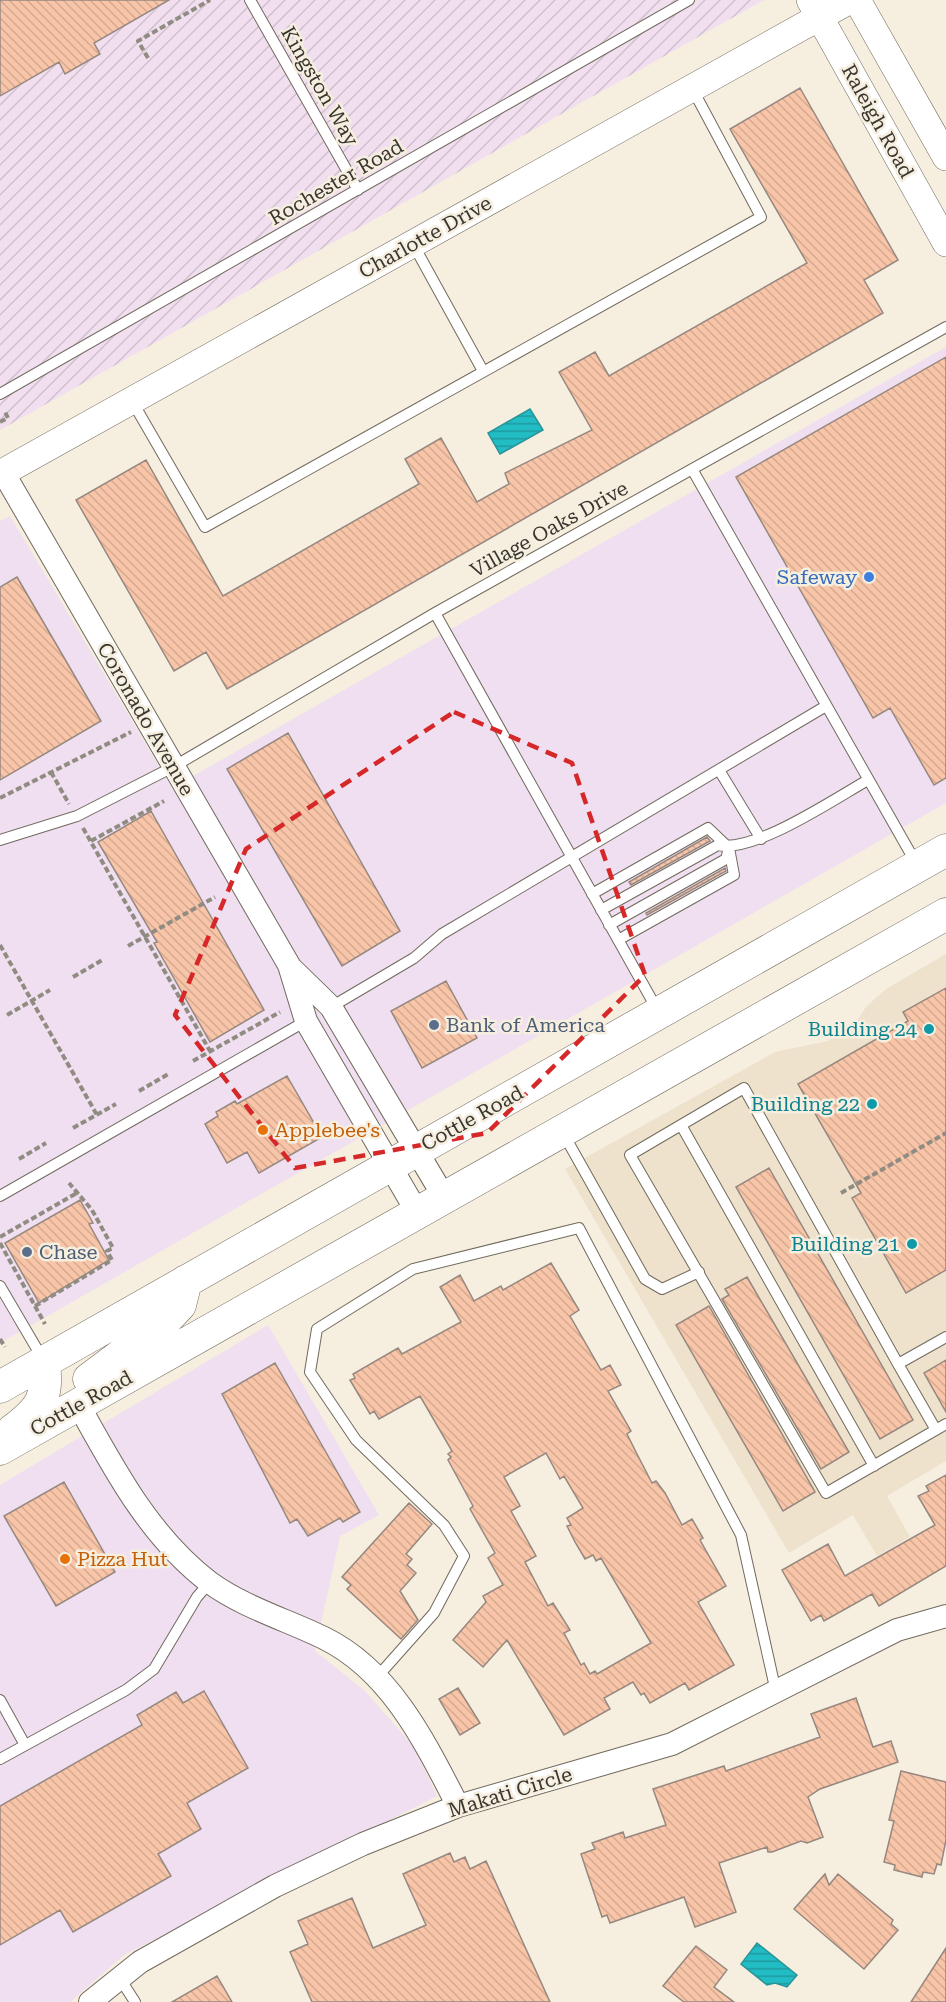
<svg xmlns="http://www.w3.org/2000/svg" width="946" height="2002" viewBox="0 0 946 2002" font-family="'Roboto Serif',serif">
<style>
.commercial{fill:#efdff1}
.industrial{fill:url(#industrial-furrows)}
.built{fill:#eee2cd}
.water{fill:url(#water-rules);stroke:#299498;stroke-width:1.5}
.building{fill:url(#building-back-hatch);stroke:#96877f;stroke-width:1.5;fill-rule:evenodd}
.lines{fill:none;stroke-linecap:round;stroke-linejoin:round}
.service-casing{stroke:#716a5d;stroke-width:12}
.minor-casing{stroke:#716a5d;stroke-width:24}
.tertiary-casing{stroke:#716a5d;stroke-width:28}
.secondary-casing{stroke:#716a5d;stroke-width:33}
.path{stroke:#918c82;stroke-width:4;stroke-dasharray:6 3;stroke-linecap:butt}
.service{stroke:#fff;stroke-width:10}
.minor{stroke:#fff;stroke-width:22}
.tertiary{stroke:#fff;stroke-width:27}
.secondary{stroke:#fff;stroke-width:32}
.marked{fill:none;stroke:#d62828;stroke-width:4.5;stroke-dasharray:12 8;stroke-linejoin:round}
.shop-dot{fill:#3f7fe0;stroke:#f6eedf;stroke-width:2}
.service-dot{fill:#5c6f8a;stroke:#f6eedf;stroke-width:2}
.culture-dot{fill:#0f9aa8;stroke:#f6eedf;stroke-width:2}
.food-dot{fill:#e8710a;stroke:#f6eedf;stroke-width:2}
.labels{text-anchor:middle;stroke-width:5;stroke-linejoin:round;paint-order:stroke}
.street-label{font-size:20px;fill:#393630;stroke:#f6eedf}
.shop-label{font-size:20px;fill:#366cbe;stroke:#f6eedf;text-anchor:end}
.service-label{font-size:20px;fill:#4e5e75;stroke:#f6eedf;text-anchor:start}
.culture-label{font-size:20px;fill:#0d838f;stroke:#f6eedf;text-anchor:end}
.food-label{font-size:20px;fill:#c56008;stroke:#f6eedf;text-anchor:start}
</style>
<defs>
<pattern id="industrial-furrows" width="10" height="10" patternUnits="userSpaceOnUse" patternTransform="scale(1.5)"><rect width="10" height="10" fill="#f1dff0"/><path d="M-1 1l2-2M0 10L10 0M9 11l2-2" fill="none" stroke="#cfc0ce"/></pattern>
<pattern id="water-rules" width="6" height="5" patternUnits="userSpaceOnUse" patternTransform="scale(1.5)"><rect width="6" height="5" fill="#22bcc4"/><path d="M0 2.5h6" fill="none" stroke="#1f9aa0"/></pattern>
<pattern id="building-back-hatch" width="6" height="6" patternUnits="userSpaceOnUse" patternTransform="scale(1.5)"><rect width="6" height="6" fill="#f8c5a8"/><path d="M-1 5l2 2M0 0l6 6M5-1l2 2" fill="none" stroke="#d5aa91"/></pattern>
</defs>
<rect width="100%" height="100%" fill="#f6eedf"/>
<path class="commercial" d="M946,347V803L0,1343V521L10,516L172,788Z
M268,1325L379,1515L340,1536L315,1651L365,1691L414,1747L437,1796L124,1955L70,2002H0V1485Z"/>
<path class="industrial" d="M0,0H764L0,430Z"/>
<path class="built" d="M946,954V1461L887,1496L910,1537L877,1556L853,1515L789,1553L565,1169L775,1052L828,1041L854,1025L866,1007L886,989Z"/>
<path class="water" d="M530,409L543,430L500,454L488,433Z
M757,1943L797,1975L787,1987L775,1983L767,1985L741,1964Z"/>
<path class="building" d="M0,0H169L94,43L100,54L65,74L59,62L0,96Z
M800,88L898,260L864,280L883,313L227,689L206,652L174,671L76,500L146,460L223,596L419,484L405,459L441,438L477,502L509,484L505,473L592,430L559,372L595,352L609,376L807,263L730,129Z
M946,357V778L934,785L890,708L873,718L736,477Z
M17,577L101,721L0,780V587Z
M288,733L400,931L342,966L227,769Z
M151,811L264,1010L210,1042L154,943L157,942L98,842Z
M707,837L710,841L631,885L629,882Z
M725,868L726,871L647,915L646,913Z
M446,981L477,1038L422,1068L391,1011Z
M946,988V1270L906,1293L852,1198L861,1193L798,1084L908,1021L903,1012Z
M287,1076L322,1137L259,1173L247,1152L227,1163L205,1124L218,1116L216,1112L235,1101L237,1104Z
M769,1168L913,1420L880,1439L736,1187Z
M80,1200L93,1223L89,1224L109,1260L39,1303L5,1243Z
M551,1263L579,1310L570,1316L601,1370L610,1365L621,1385L608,1391L631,1431L627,1434L637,1454L652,1483L656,1481L665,1493L682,1525L692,1519L703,1538L700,1540L726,1586L698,1602L734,1665L689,1690L685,1683L650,1703L644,1693L641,1695L633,1682L604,1698L610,1709L564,1735L507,1640L483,1667L453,1640L486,1602L483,1596L503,1585L488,1558L495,1553L470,1509L473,1506L448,1460L451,1457L448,1454L452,1451L420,1396L379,1419L374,1411L370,1414L350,1380L355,1378L353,1374L398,1348L402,1354L461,1322L440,1287L460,1275L474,1301L501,1286L503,1290ZM546,1453L560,1479L564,1476L583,1508L567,1518L571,1525L567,1526L575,1542L585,1559L593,1555L596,1561L601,1558L651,1643L597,1674L595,1671L590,1674L584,1663L581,1665L564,1633L570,1630L553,1603L548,1606L525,1562L536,1556L511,1511L520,1506L504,1477Z
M747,1277L849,1452L821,1469L722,1299L729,1295L725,1289Z
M709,1306L815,1492L783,1511L676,1325Z
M946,1360V1412L924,1373Z
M275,1363L360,1512L343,1522L340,1518L308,1536L297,1519L290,1523L222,1394Z
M946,1475V1566L879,1606L872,1594L824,1621L821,1615L811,1621L782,1570L828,1544L845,1576L935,1525L918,1496L929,1491L926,1486Z
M64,1482L115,1572L56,1606L4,1516Z
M409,1503L432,1524L406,1554L412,1559L407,1565L416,1573L400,1591L418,1620L401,1639L347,1589L351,1585L342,1577Z
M458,1688L480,1723L460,1735L439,1699Z
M204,1691L248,1768L187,1803L201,1829L158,1854L171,1876L73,1932L60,1910L0,1945V1806L142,1725L137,1715L176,1692L183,1703Z
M856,1698L873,1747L891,1741L898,1762L820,1789L808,1797L823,1837L807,1843L801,1841L772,1852H768L767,1847L719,1863L736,1912L695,1927L684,1897L610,1923L607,1915L602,1917L581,1854L595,1849L592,1843L623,1832L625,1838L666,1825L653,1789L724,1766L726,1771L820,1737L811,1714Z
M901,1771L946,1782V1840L941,1865L937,1864L934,1874L923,1872L922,1877L894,1870L895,1865L884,1862L894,1821L889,1820Z
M450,1853L454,1862L465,1857L470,1869L486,1861L550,2002H312L290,1952L308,1944L298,1921L352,1898L373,1948L426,1925L403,1874Z
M825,1874L829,1885L838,1874L893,1920L891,1924L898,1930L864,1969L794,1909Z
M696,1946L727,1970L714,1987L734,2002H684L663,1986Z
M946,1948V2002H911Z
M217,1976L232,2002H172Z"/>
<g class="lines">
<g class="service-casing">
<path id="service" d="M250,0L358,190
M413,244L483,371
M0,394L689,0
M132,401L205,527L761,217L693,90
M692,469L916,863
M435,613L658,1011
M719,770L761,839
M0,840L77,816L173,767L435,613L946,327
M592,894L708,828L729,848L734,875L618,940
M601,910L718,845C755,853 834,799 868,780
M609,925L726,859L729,848
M331,1007L414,958L442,934L826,706
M681,1125L874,1466
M563,1133L645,1279L662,1289L699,1272
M0,1196L306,1021
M0,1286L44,1361
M946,1337L898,1364L744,1088L630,1155L826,1493L946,1424
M898,1364L936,1430
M378,1676L434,1613L464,1556L444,1525L356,1440L310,1372L317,1329L413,1269L579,1228L741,1535L776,1692
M0,1700L25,1745
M0,1759L126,1690L154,1669L197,1597L210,1582
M119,1977L135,2002"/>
</g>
<g class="minor-casing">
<path id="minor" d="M3,472L289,965L306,1021L417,1212
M292,969L331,1007L444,1197
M78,1404C114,1469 149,1536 209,1582C243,1607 287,1620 324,1638C391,1671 425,1742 458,1806
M90,2002L140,1962L275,1886L363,1844L458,1806L672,1744L897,1630L946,1616"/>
</g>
<g class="tertiary-casing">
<path id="tertiary" d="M810,0L946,243
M857,0L946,157
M0,474L850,0"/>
</g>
<g class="secondary-casing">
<path id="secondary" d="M89,1379L160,1326L180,1305L186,1281
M0,1387L946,850
M13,1430C42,1408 48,1398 44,1362
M0,1449L946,914"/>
</g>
<path class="path" d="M148,58L138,41L210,0
M0,422L8,418L5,412
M51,772L69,804
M0,798L131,732
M83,828L210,1051
M91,841L164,801
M0,945L97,1115
M128,946L215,897
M73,977L104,959
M7,1015L50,990
M193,1061L280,1012
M139,1091L170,1073
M73,1128L116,1104
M19,1159L46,1143
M841,1193L946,1133
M0,1237L77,1193
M0,1243L45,1324
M35,1306L112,1260L107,1251L113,1248L92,1210L69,1183
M0,1339L5,1347"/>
<use href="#service" class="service"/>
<use href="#minor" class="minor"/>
<use href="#tertiary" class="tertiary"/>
<use href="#secondary" class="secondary"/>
</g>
<path class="marked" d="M454,712L572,763L645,975L487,1133L295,1168L175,1015L246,849Z"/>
<circle class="shop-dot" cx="869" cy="577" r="6"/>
<g class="service-dot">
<circle cx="434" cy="1025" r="6"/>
<circle cx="27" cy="1252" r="6"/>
</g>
<g class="culture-dot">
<circle cx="929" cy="1029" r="6"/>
<circle cx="872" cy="1104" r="6"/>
<circle cx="912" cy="1244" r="6"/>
</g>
<g class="food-dot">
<circle cx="263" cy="1130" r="6"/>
<circle cx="65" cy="1559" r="6"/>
</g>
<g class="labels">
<g class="street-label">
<text transform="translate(320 86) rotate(60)" y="7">Kingston Way</text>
<text transform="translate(878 121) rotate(61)" y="7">Raleigh Road</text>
<text transform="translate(336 182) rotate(-30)" y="7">Rochester Road</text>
<text transform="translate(425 237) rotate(-29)" y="7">Charlotte Drive</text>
<text transform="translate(549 529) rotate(-29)" y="7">Village Oaks Drive</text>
<text transform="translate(146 719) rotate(60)" y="7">Coronado Avenue</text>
<text transform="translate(472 1118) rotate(-29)" y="7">Cottle Road</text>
<text transform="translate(81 1403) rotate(-29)" y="7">Cottle Road</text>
<text transform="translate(510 1792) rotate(-17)" y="7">Makati Circle</text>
</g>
<g class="shop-label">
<text x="857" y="584">Safeway</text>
</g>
<g class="service-label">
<text x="446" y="1032">Bank of America</text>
<text x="39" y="1259">Chase</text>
</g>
<g class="culture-label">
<text x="917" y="1036">Building 24</text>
<text x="860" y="1111">Building 22</text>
<text x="900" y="1251">Building 21</text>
</g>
<g class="food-label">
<text x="275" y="1137">Applebee's</text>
<text x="77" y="1566">Pizza Hut</text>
</g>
</g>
</svg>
